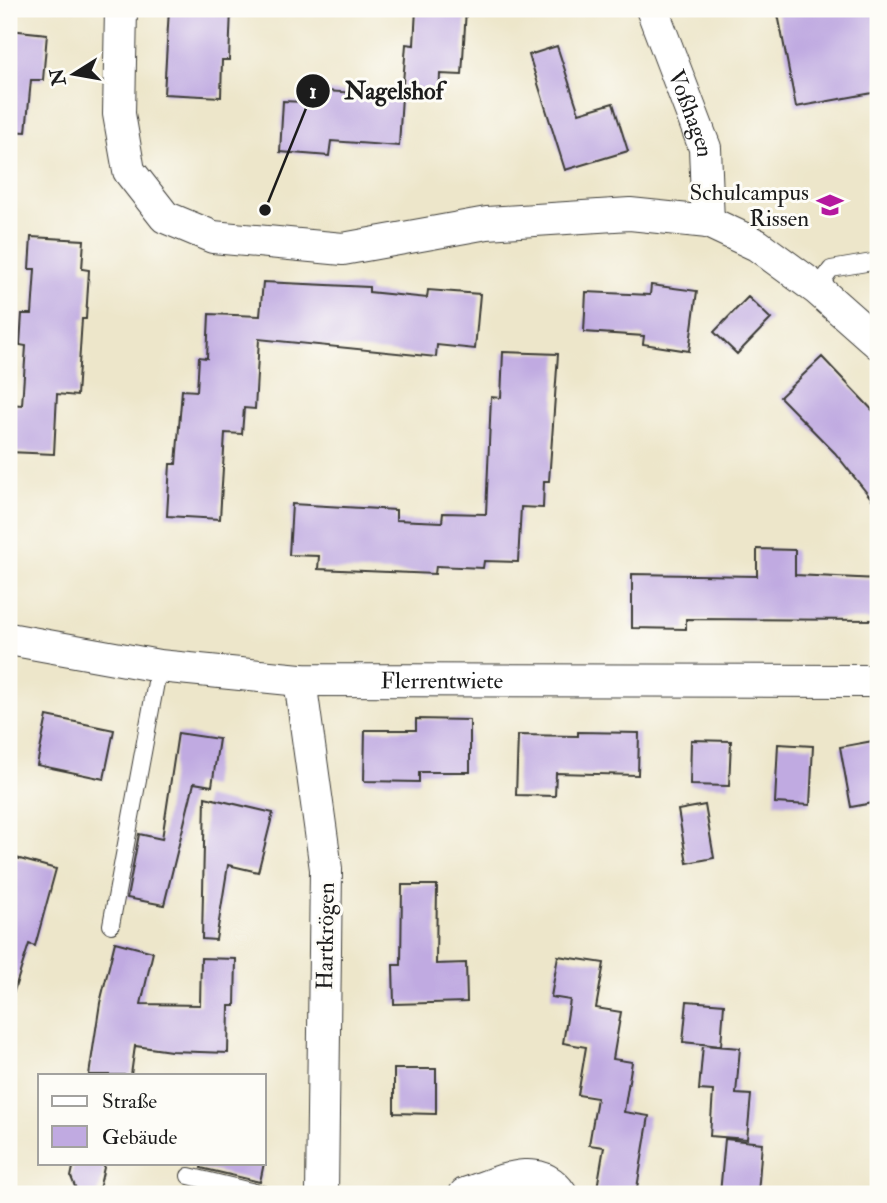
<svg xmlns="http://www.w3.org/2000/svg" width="887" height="1203" viewBox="0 0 887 1203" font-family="'IM FELL Double Pica',serif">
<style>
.building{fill:#c0aae1}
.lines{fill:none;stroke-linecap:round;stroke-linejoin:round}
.lane-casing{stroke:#3b3a36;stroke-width:18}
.street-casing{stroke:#3b3a36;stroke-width:34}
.lane{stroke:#fff;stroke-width:16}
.street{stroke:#fff;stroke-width:32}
.labels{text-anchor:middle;stroke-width:6;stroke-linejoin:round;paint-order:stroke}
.street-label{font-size:23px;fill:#1c1c1c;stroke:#fdfcf7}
.poi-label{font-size:23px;fill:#1c1c1c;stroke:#fdfcf7;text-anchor:end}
.leader{fill:none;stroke:#1c1c1c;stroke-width:2.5}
.callout-dot{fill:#1c1c1c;stroke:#fdfcf7;stroke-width:2.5}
.mark-label{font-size:21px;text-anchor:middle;font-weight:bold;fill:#fff}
.callout-label{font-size:24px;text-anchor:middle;font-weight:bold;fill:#1c1c1c;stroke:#fdfcf7;stroke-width:6;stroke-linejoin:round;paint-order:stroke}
</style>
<rect width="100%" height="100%" fill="#fdfcf7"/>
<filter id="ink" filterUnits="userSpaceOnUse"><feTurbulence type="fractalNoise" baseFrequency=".0143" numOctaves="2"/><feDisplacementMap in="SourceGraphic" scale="14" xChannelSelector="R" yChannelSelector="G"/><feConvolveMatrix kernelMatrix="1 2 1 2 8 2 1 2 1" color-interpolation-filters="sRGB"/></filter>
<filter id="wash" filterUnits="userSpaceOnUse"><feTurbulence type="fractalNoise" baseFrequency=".00686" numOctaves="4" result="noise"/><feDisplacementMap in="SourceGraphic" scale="28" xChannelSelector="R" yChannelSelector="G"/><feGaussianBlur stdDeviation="1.57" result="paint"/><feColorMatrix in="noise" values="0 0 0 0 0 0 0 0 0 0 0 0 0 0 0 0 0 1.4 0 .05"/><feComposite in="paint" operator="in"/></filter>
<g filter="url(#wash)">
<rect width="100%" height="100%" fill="#ede6ca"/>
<g id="blocks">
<path class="building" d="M169,9H231L229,60H222L221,97L164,94Z
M416,9H466L462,75L440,74L439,98L402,96L399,146L331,141L329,156L280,152L283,101L325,103L326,91L402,96L406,44L414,45Z
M777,9H878V92L796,107Z
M9,30L47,34L43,80H31L26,132L9,131Z
M557,46L579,113L613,103L628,151L565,170L529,55Z
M31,237L84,240L82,269L89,270L86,319H82L77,396L57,394L54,454L9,452V404L22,405L26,346L20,345L22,314H32L35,269H29Z
M263,282L369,287V292L427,298L428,290L480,294L475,349L437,345L436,357L259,339L255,409L244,408L242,434L225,433L220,519L167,516L170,464H176L182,390L197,391L199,357L207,358L209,314L260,316Z
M651,285L697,291L689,351L643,344L644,336L584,332L586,292L650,295Z
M748,297L771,319L737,354L714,332Z
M503,352L558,354L549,481H544L543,508L521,507L518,562L484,561L483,568L436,566L435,574L318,569L319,556L289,555L292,504L396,510V520L442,522L443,513L486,514L491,397L501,398Z
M822,357L878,416V507L835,453L780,397Z
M757,549L795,550V575L878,579V620L686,619V629L632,628V574L757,576Z
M47,716L114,730L104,779L37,765Z
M416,719L470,720V772H419V782L364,781L365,730H416Z
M578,732L639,733L638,775L556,773L555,796L516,795L518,735L578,736Z
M178,733L219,739L212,786L194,783L164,905L127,898L139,834L162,839Z
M691,740L731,741L729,786L690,785Z
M878,740V802L851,807L840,747Z
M778,744L813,746L810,805L775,803Z
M205,797L273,813L258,872L228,865L216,940L202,939Z
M705,805L714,858L687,863L678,810Z
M9,856L56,869L35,946L29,944L14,991L9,990Z
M402,885H437L436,964L466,963L467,1002L394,1004L393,965H401Z
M115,942L153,952L141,1004L200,1005L201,958L236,959L235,1006H229L228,1053L171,1051L135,1046L131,1075H89L100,1003Z
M558,956L604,963L596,1008L621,1012L613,1059L632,1062L624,1112L649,1116L636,1194H596L604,1147L589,1145L597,1098L578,1095L586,1047L563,1043L570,1000L551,997Z
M687,1001L724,1004L721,1046L683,1042Z
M703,1045L740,1048L736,1094L751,1095L747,1139L710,1136L713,1091L699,1090Z
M394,1069H436V1114L394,1113Z
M725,1139L762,1143L758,1194H720Z
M74,1163H105L98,1194H78L71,1177Z
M202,1163H264L260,1182L201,1168Z"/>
</g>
</g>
<g filter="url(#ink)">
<use href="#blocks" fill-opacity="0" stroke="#3b3a36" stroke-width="2"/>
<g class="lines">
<g class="lane-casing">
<path id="lane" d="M817,289L831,269L878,261
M111,925L159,666
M189,1176L263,1194"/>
</g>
<g class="street-casing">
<g id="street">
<path d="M121,9L119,114L129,171L165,217L213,237L343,249L487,223L630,214L708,222L757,245L817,289L878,343"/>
<path id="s1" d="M652,9L705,148L708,222"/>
<path id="s2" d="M9,639L159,666L300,680L878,681"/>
<path d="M300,680L326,869L322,1194"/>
<path d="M465,1194C496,1184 538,1159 561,1194"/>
</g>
</g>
<use href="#lane" class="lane"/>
<use href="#street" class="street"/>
</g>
</g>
<defs>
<g id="school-bare" transform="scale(2.1)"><path d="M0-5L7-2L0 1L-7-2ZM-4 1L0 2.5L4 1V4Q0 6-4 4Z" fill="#b5179e" stroke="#fdfcf7" stroke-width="2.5" paint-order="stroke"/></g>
</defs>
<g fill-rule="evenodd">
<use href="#school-bare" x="830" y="205"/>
</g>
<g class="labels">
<g class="street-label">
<text dy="8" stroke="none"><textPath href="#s1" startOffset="112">Voßhagen</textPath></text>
<text dy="8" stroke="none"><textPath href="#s2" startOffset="436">Flerrentwiete</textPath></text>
<text transform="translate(325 936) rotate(-89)" y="8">Hartkrögen</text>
</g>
<g class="poi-label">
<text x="809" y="200">Schulcampus<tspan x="809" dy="26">Rissen</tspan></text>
</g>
</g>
<path class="leader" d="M265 210L313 91"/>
<g class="callout-dot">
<circle cx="265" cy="210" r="7"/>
<circle cx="313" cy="91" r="18"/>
</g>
<g class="mark-label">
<text x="313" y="98">1</text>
</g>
<g class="callout-label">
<text x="394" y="99">Nagelshof</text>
</g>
<rect width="887" height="1203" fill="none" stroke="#fdfcf7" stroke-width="35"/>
<rect x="38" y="1074" width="228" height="91" fill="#fdfcf7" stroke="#a3a29f" stroke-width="2"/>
<rect x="52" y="1096" width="35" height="10" fill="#ffffff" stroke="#a3a29f" stroke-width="2"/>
<text x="102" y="1108" font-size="21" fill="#1c1c1c">Straße</text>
<rect x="52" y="1126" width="35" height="21" fill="#c0aae1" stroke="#a3a29f" stroke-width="2"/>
<text x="102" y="1144" font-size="21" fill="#1c1c1c">Gebäude</text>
<g transform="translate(74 74) rotate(259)" stroke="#fdfcf7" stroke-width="5" paint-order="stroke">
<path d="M0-5L12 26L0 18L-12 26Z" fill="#1c1c1c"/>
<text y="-10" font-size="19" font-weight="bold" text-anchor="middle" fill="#1c1c1c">N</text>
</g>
</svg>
